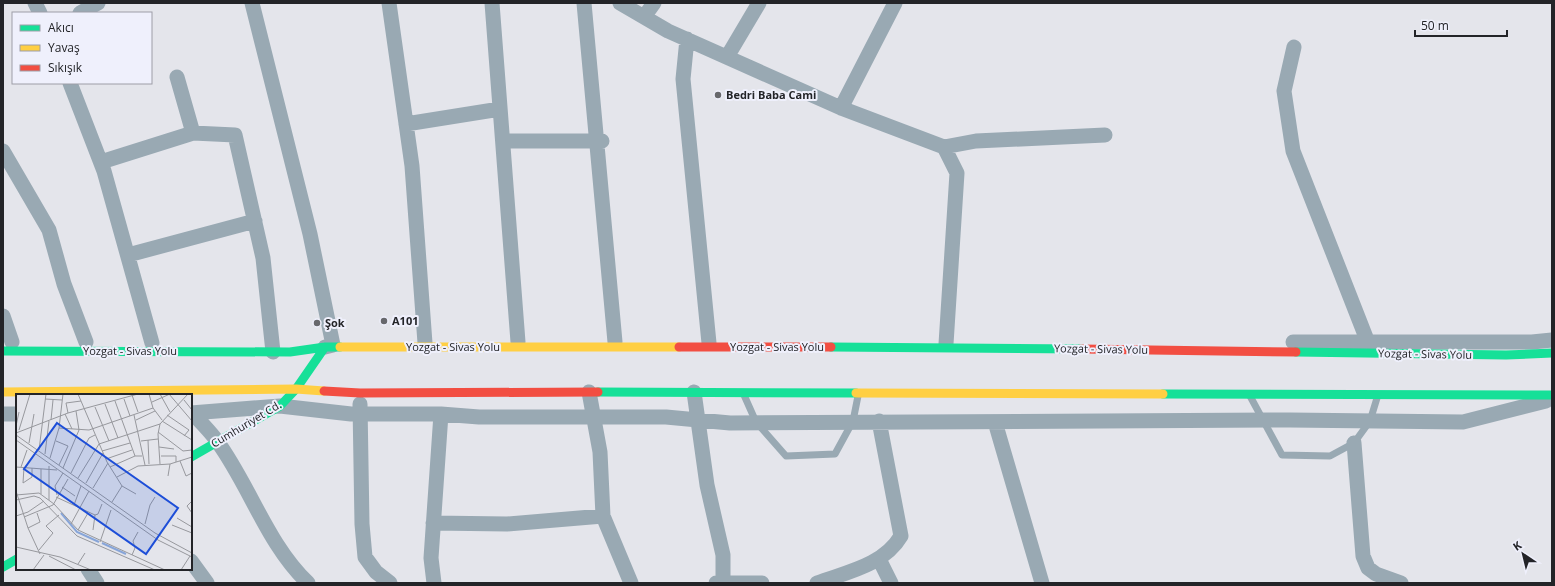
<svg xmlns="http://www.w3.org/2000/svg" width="1555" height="586" viewBox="0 0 1555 586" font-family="'Open Sans',sans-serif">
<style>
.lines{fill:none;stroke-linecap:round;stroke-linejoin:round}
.lane{stroke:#99a9b3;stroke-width:7}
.street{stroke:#99a9b3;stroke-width:15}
.fast{stroke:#16e098;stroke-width:9}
.slow{stroke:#ffcf43;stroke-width:9}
.jam{stroke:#f24e42;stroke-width:9}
.poi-dot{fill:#67686c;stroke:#eff0fc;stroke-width:1.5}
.labels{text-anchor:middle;stroke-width:4;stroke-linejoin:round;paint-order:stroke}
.poi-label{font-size:11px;font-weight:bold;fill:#232428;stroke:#eff0fc;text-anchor:start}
.street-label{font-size:11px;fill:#232428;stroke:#eff0fc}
.inset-river{fill:none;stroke:#87a5d9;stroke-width:2}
.inset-road{fill:none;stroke:#97989d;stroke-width:1}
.view{fill:#1d4ed8;fill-opacity:0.15;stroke:#1d4ed8;stroke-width:2}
.inset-edge{fill:none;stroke:#232428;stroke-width:2}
</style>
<rect width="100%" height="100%" fill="#e4e5eb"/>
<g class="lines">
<path class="lane" d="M744,395L756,422L786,456L835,454L853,421L858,396
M1250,396L1282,455L1330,456L1354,443L1370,421L1377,398"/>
<path class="street" d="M35,3L40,13
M252,3L310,234L333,345L325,347
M389,3L412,166L425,343
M492,3L518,342
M584,3L615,342
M620,3L668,31L841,108L944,147L957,173L946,344
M80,13L98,3
M644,17L654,3
M687,39L683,79L709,343
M1294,47L1284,91L1293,151L1367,340
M727,57L759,3
M177,77L193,133
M70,83L104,171L152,343
M841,108L895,3
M406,124L500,109
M503,141H602
M944,147L976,141L1105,135
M3,151L49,230L64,284L86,342
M101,162L193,133L235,135L263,258L273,352
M128,255L255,221
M3,316L12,342
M1293,342H1532L1552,340
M589,392L600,452L603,516L631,583
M694,392L707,485L723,555V583
M360,404L362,524L365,557L376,572L390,583
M191,413L280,406L351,414H441L479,417H666L730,423L1290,420L1463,422L1546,401
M193,413C201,423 210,431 217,441C250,486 267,544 308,583
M3,414H17
M995,422L1042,583
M1354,443L1363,556L1368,568L1376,574L1401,583
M433,523L507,524L603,516
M879,559L891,583
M191,561L207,583
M88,569L97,583
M434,583L431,558L441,414
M716,583H762
M817,583C847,572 884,565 901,536L879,421"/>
<path class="fast" d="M831,347L1081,349
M3,351L290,352L325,347H340
M1296,352L1506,355L1552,353
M598,392L856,393
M1163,394L1552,395
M191,457L280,406L296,389L325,347
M3,567L17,559"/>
<path class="slow" d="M340,347H679
M3,392L296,389L324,391
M856,393L1163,394"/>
<path class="jam" d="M679,347H831
M1081,349L1296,352
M324,391L360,393L598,392"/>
</g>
<g class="poi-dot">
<circle cx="718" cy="95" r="4"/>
<circle cx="384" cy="321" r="4"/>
<circle cx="317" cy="323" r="4"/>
</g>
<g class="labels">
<g class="poi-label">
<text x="726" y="99">Bedri Baba Cami</text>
<text x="392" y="325">A101</text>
<text x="325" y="327">Şok</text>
</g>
<g class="street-label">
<text x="453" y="351">Yozgat - Sivas Yolu</text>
<text x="777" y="351">Yozgat - Sivas Yolu</text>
<text transform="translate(1101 349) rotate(1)" y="4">Yozgat - Sivas Yolu</text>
<text x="130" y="355">Yozgat - Sivas Yolu</text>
<text transform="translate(1425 354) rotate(1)" y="4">Yozgat - Sivas Yolu</text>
<text transform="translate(246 424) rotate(-31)" y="4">Cumhuriyet Cd.</text>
</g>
</g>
<g transform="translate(16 394)">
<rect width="176" height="176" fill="#e4e5eb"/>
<path class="inset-river" d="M45,119L61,138L83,148M86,149L110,160"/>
<path class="inset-road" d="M62,0L91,68L106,92L96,108M133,0L137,14L146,26M144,0L154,18M153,0L176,27M116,1L122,18M29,5L46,6M108,5L114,22M168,6L176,16M99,7L119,62M136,8L154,0M89,10L102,44M79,13L93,47M52,19L50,9L65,7M49,20L56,35M118,21L129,71M151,21L173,36L168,42M35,26L37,6M120,26L139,17M146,27L176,46M144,30L142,40L144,70M0,32L3,18M43,34L73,36L137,14M3,36L14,0M142,38L167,57L176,56M0,39L52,19L122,0M0,41L139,139L176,159M0,46L142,146L176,163M132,46L133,70M40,47L52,52L43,71M125,47L142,45M13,49L18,20M143,53L158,55M23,56L30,0M86,57L114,49M29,60L33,27M145,62H160V68M34,64L43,34L47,0M90,65L116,56M164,67L170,82L176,79M0,73L41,76M5,73L11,56M8,73L7,89L16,83V74M94,73L119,62H126M47,74L63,36L60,17M55,79L73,44L79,41M152,82L154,70M101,83L122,72L154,70L176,63M62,84L83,50L144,30L172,0M70,89L87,59M106,92L120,100M46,93L59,102M77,94L92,69M0,97L12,134L24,160M25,100V75M0,101L23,99L38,110L62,136L149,176M41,101L39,92L47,79M40,103L79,121L82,120L86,110M0,106L18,102L24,104L61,142L139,176M33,106V72M176,107L171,112L176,119M58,111L65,92M0,122L12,118L28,107M8,123L37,111L52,85M161,124L176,133M55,130L73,97M129,130L134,111L139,103M156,131L176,139M12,134L24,128L21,119M62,136L72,119M77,136L79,121M84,148L95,116M0,153L44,163L75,176M23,156L37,139L30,132L43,121M116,161L119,154L117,147L122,138M33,162L60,176M62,170L69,159M17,176L28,161M165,176L174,162"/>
<path class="view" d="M41,29L162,114L130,160L8,75Z"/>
<rect width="176" height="176" class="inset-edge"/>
</g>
<rect width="1555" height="586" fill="none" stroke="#232428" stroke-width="8"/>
<rect x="12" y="12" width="140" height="72" fill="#eff0fc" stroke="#9d9ea7"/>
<rect x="20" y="25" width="20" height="6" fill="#16e098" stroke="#9d9ea7"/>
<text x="48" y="32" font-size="12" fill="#232428">Akıcı</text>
<rect x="20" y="45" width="20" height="6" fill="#ffcf43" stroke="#9d9ea7"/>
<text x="48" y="52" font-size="12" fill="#232428">Yavaş</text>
<rect x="20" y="65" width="20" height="6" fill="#f24e42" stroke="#9d9ea7"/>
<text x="48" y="72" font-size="12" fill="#232428">Sıkışık</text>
<g transform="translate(1523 554) rotate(325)" stroke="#eff0fc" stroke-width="3" paint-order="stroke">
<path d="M0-3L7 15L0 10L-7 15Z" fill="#232428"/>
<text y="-6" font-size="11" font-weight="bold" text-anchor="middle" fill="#232428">K</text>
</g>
<path d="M1415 30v6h92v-6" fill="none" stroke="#232428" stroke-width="2"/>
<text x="1421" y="30" font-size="12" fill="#232428" stroke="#eff0fc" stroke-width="3" paint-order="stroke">50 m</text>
</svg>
